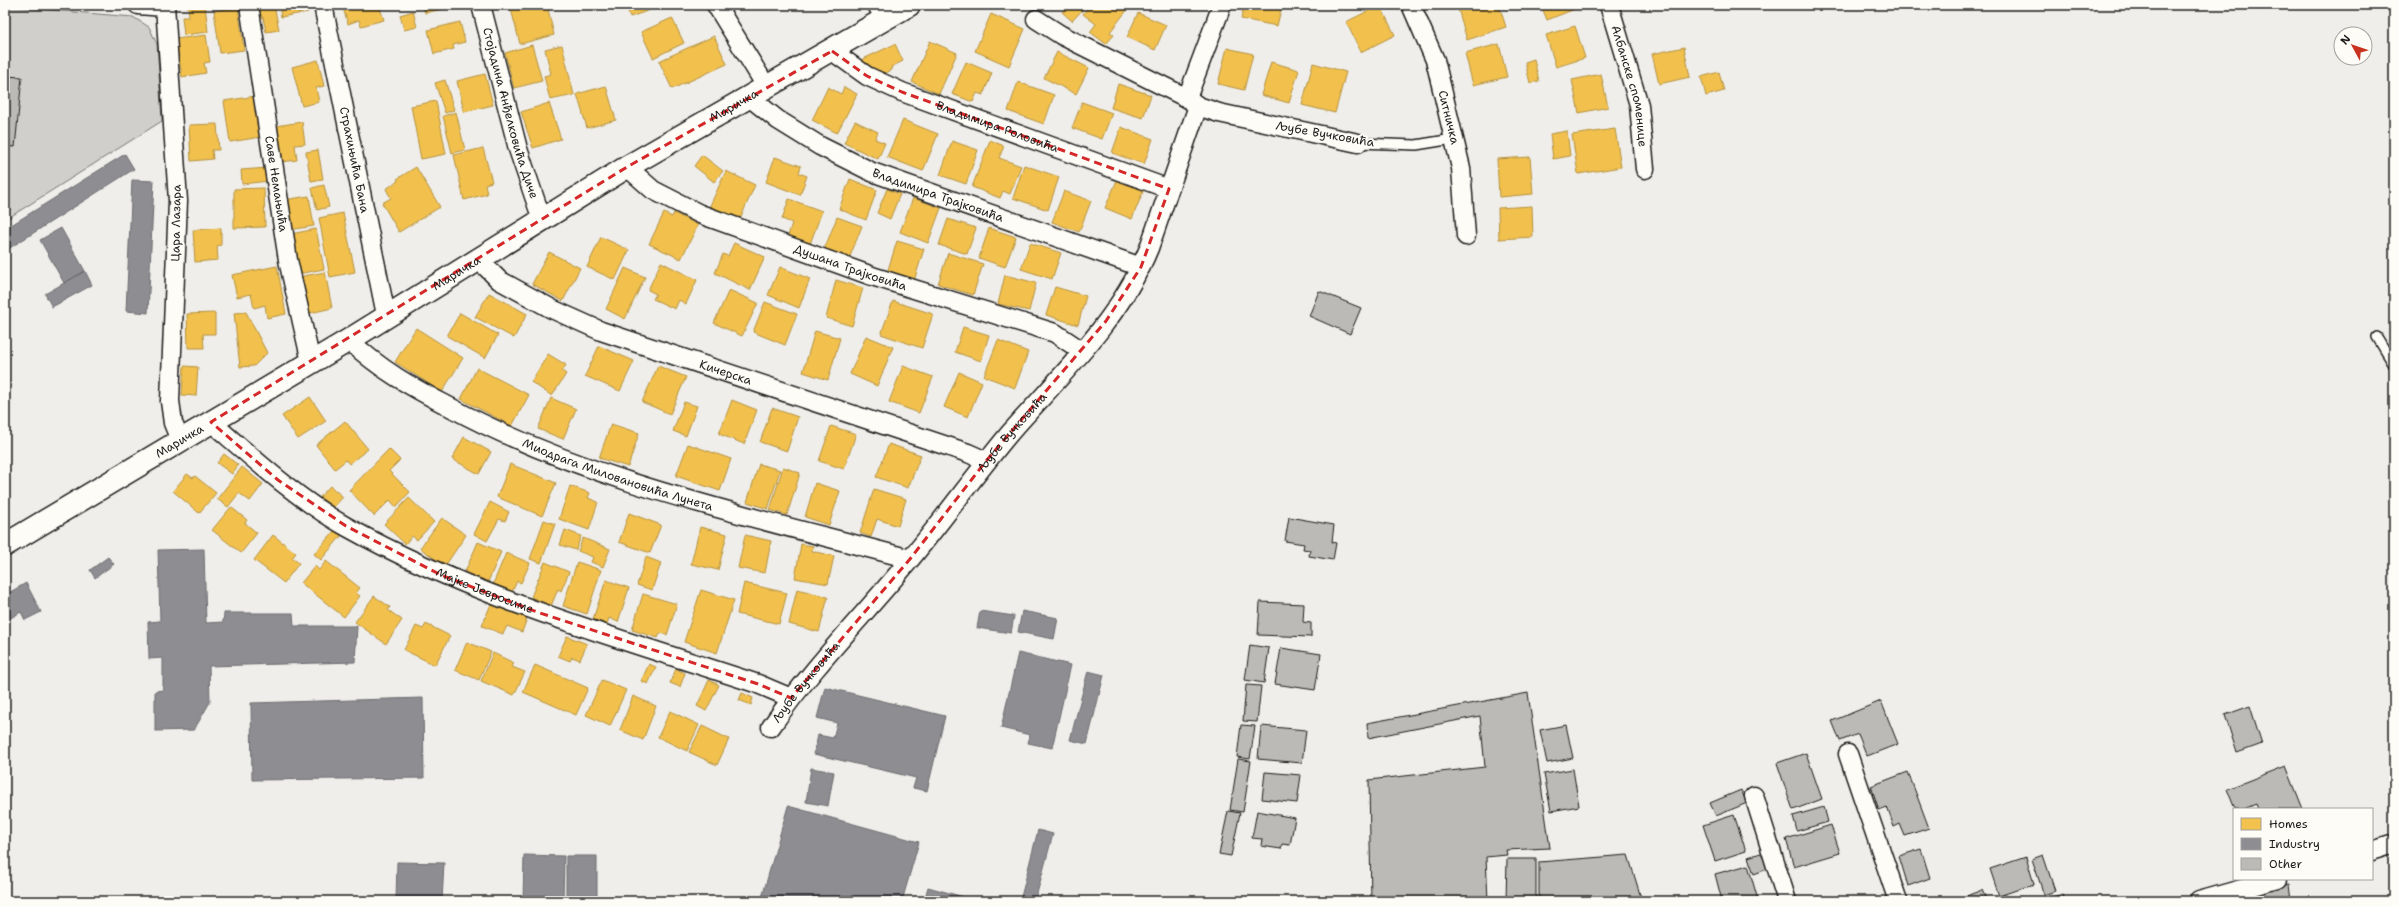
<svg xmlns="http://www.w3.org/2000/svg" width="2399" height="906" viewBox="0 0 2399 906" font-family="'Shantell Sans',sans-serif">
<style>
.green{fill:#d0cfcc;stroke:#767674}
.homes{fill:#f2c14e;stroke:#b2903f}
.industry{fill:#8d8d92;stroke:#6b6b6f}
.building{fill:#bbbab6;stroke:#1c1c1c}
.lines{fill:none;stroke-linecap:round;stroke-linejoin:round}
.lane-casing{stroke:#1c1c1c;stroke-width:12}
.street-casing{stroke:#1c1c1c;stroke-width:21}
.secondary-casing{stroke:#1c1c1c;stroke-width:25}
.lane{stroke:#fdfcf7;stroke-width:9}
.street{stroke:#fdfcf7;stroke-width:18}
.secondary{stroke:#fdfcf7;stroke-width:22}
.marked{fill:none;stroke:#d62828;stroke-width:3;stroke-dasharray:8 5;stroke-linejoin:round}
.labels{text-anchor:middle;stroke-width:4;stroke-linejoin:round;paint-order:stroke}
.street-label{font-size:12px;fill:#1c1c1c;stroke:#fdfcf7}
</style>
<rect width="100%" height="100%" fill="#f0eeea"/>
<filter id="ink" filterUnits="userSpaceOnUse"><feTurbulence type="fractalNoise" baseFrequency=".025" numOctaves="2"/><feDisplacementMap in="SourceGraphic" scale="8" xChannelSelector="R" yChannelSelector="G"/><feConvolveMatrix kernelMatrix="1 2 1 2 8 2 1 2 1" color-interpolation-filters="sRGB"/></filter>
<g filter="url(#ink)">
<path class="green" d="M5,6L133,17L149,27L157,44L162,121L5,220Z"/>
<path class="homes" d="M188,5H205L208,32L184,35L182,17H189Z
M255,5H274L279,30L266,32L263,17L257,18Z
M279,5H307L308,12L281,17Z
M342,5H379L384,20L361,26L359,20L348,24Z
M423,5H455V6L425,13Z
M510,5H547L554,35L520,44Z
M626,5H658L659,7L630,17Z
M1069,5H1087L1072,21L1062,12Z
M1090,5H1131L1110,32L1114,35L1106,44L1090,32L1096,24L1083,14Z
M1244,5H1282L1277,26L1241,19Z
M1343,5H1354L1345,10Z
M1380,5L1395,35L1361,52L1346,22Z
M1457,5H1499L1506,27L1467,40Z
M1541,5H1579L1580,7L1547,20Z
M238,7L244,50L220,53L214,11Z
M413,11L417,27L404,30L400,15Z
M1138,13L1166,25L1155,50L1127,37Z
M991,14L1025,29L1009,66L975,51Z
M672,18L684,43L653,58L641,32Z
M460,22L465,42L453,45L454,49L434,54L428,30Z
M1575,26L1585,58L1556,67L1546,35Z
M206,35L210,62L204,63L206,73L182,77L176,39Z
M714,36L727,64L672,89L659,61Z
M930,41L957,53L939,94L912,82Z
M895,44L903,61L891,67L892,70L881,75L867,74L861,60Z
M1499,44L1507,77L1473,85L1465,53Z
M532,45L542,81L514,88L505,53Z
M562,45L574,95L550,100L544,76L551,74L545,49Z
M1684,47L1690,77L1659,84L1652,54Z
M1227,48L1253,54L1244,90L1218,84Z
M1057,52L1089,68L1076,94L1044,78Z
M1534,59L1539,81L1530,83L1525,62Z
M318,60L324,86L316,88L319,102L302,106L292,67Z
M966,62L992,73L983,95L977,93L973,102L952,94Z
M1271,62L1299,70L1289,103L1261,95Z
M1313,63L1346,72L1335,113L1302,105Z
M1719,72L1724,91L1706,96L1701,77Z
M485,74L493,105L464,112L457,81Z
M1601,74L1608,107L1579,113L1572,80Z
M445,80L454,110L445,113L435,83Z
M1018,82L1054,95L1044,124L1008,111Z
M1118,84L1151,95L1143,118L1111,108Z
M606,86L616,120L587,128L577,94Z
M828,87L841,94L844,87L857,94L837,133L812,120Z
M256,96L261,137L230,142L224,101Z
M436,101L446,154L421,159L411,106Z
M1082,102L1112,113L1102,139L1072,128Z
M549,103L561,139L533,148L521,112Z
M456,112L465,150L452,153L443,116Z
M903,120L938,134L923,171L887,157Z
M855,121L878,132L875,139L885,143L878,159L844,143Z
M302,122L305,144L295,145L297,160L281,162L275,126Z
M217,124L219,150H212L213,159L191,161L189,125Z
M1121,127L1153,139L1144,164L1112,153Z
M1615,129L1621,167L1578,174L1572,135Z
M1567,131L1570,156L1553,159L1550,134Z
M990,140L1004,146L999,158L1021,166L1010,194L1003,191L1000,198L972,187Z
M952,141L978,150L966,184L940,175Z
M483,148L492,182L485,184L487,194L464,200L454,155Z
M318,150L323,179L311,181L306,152Z
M702,155L723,171L714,182L694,166Z
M775,157L801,166L799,173L807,176L800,195L766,182Z
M1530,157L1533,194L1499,197L1497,159Z
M1024,165L1059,177L1048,210L1013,198Z
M416,167L440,207L399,232L382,203L391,198L386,189L398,181L397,179Z
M268,168L269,181L242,184L241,170Z
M726,171L755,185L740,219L731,214L728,219L708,210Z
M1118,178L1144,189L1132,219L1105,208Z
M850,179L877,190L866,220L839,209Z
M324,185L329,207L317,210L312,188Z
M264,188L265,227L234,228V189Z
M887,189L900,194L890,219L877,213Z
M1064,191L1091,201L1079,232L1052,222Z
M309,196L314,226L289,230L284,200Z
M913,198L941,208L928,243L900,232Z
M789,199L822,211L810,244L788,236L792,223L782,219Z
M1532,206L1533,237L1499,239L1498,208Z
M343,213L355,272L330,277L319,218Z
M664,213L672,217L674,213L698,225L681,259L649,244Z
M837,217L862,226L849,259L824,250Z
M948,219L976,228L967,254L939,245Z
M221,228V245L217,246L218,260L195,262L193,230Z
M989,228L1016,237L1005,267L979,258Z
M316,229L324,269L298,274L291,234Z
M601,237L629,250L615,280L587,267Z
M897,241L924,249L914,281L887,273Z
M734,243L765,257L750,290L715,273L723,254L728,256Z
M1030,243L1061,253L1052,279L1021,269Z
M549,252L580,268L563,301L532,284Z
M948,253L983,264L973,295L938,284Z
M661,262L697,280L686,304L679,300L675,309L653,299L656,294L648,290Z
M277,266L286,314L267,318L265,305L254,308L251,294L237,297L232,275Z
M780,267L810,279L799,308L768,295Z
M625,268L645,277L625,319L606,309Z
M325,272L332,308L306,314L298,277Z
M1005,275L1036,283L1029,311L998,304Z
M836,280L863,288L852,326L826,318Z
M1055,287L1086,296L1078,325L1046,315Z
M729,290L758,303L742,336L714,323Z
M489,293L527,314L514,338L475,317Z
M893,301L933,314L922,348L881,334Z
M765,302L797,314L785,345L753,332Z
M246,312L267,353L254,366L240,367L234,313Z
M215,313V334H203L204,348H188L187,314Z
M460,313L498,335L485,358L447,336Z
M963,327L989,335L981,361L955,352Z
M416,328L463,358L442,392L395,362Z
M815,331L840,338L828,380L803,372Z
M866,336L893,347L877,386L850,374Z
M998,340L1028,352L1015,388L984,376Z
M599,346L634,361L620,391L585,376Z
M548,354L566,365L562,371L566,374L552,396L531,382Z
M184,366L198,367L196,396L182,395Z
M658,366L686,377L670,414L642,402Z
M903,366L933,377L919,413L889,402Z
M477,368L529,395L512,426L461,399Z
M959,372L982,382L968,417L944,407Z
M310,397L326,421L298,439L282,416Z
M551,398L576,409L563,439L538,429Z
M732,400L757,410L744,444L719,434Z
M684,402L697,406L686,436L673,431Z
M772,408L798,417L787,451L760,442Z
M345,421L368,449L349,464L346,460L335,469L316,445Z
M611,424L639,433L628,467L599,458Z
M831,426L856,434L844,469L819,461Z
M464,437L491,452L479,474L452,459Z
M688,444L731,459L720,491L676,476Z
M889,444L921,455L908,488L876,477Z
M389,449L400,460L389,471L410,492L396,507L390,500L374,516L349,490Z
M224,454L238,465L232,474L217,463Z
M510,464L556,483L542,516L497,497Z
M759,464L780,470L768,509L747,502Z
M242,467L263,484L250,501L239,493L228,507L217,499Z
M783,467L800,473L787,515L770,510Z
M187,474L193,478L195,476L216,493L199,513L173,491Z
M815,483L840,491L829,525L805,517Z
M330,486L343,497L333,508L320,497Z
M570,486L590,493L588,498L598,502L589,530L559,519Z
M874,489L906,499L898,526L877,519L871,537L860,533Z
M409,498L434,522L417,540L412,536L405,544L384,524Z
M490,502L509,512L505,521L499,519L487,541L474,534Z
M231,507L247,520L245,523L257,533L241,553L212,530Z
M629,513L661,525L650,553L619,542Z
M442,518L466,535L445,566L420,548Z
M544,520L555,524L541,563L530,559Z
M700,527L727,534L718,570L691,564Z
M336,529L342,535L321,560L314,554Z
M565,530L581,536L576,550L560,545Z
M273,535L296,553L292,558L299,563L284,583L254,560Z
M745,535L771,541L765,573L738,568Z
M583,538L610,549L603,567L591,562L593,557L578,551Z
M478,542L501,552L487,584L464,574Z
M801,544L813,546L812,551L834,556L828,584L795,578Z
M506,553L530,563L521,583L517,581L512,592L493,584Z
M646,557L661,563L652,590L637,585Z
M326,561L360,588L356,593L360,596L344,617L301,583L315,566L319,570Z
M545,562L569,572L561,591L558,589L551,606L531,597Z
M577,562L601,570L587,614L563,606Z
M606,580L629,588L618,622L609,618L607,624L593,619Z
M744,583L787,593L779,624L737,614Z
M797,589L828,597L819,632L789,624Z
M701,590L734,600L717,653L684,642Z
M643,594L677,604L667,635L660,633L658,638L632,630Z
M374,596L390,607L388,610L402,620L386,644L355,622Z
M491,604L527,618L522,632L507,626L503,634L482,626Z
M426,624L450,636L435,665L404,650L416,626L423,629Z
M567,636L587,644L580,660L572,657L570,661L558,656Z
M467,642L491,652L479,680L455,670Z
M493,653L514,663L512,667L525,672L514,695L481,681Z
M649,664L656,667L648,684L641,681Z
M535,665L588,688L576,715L523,692Z
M676,669L685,673L680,687L670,683Z
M602,680L626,690L610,726L586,715Z
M709,680L719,685L706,711L697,706Z
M742,693L753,698L751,705L739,700Z
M633,696L656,706L643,740L620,730Z
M670,711L699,725L687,751L658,737Z
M702,726L729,739L717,765L689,752Z"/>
<path class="industry" d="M125,154L134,169L5,251V229Z
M132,180L154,181L148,313L126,311Z
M61,228L85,271L64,283L40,240Z
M85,271L92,285L52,307L45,294Z
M204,549L206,623L223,622L224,613H293L294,626H357L355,662L209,666L210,702L194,730L155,731V691L163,690V658L149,659L148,622L160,621L158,550Z
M108,557L114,564L95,578L90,570Z
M26,583L41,612L25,620L21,612L9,619L5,612V595Z
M980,611L1014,616L1011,633L977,628Z
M1022,611L1058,618L1054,639L1018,632Z
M1018,653L1071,665L1052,748L1028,743L1030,735L1001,728Z
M1088,671L1104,675L1087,744L1070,740Z
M825,687L945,716L927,791L913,788L916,778L814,754L818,735L833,738L837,723L817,718Z
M423,698L424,778L252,780L251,703Z
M811,768L834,772L828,806L806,802Z
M788,806L919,842L902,901H761Z
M1038,830L1053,834L1035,901H1020Z
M524,855L564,856L563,901H523Z
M566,856H597V901H566Z
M397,862L444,863L442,901H396Z
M928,887L978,901H924Z"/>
<path class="building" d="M5,76L22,77L15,147L5,146Z
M1319,291L1361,308L1350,334L1309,316Z
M1289,517L1334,525L1332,542L1336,543L1333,560L1309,556L1310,550L1303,549L1304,544L1285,541Z
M1260,602L1304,604L1303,622L1311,623V637L1258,635Z
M1250,645L1269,648L1264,683L1245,680Z
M1281,648L1321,654L1315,690L1275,684Z
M1246,685L1261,686L1257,722L1243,721Z
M1528,693L1550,848L1506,850L1507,855L1486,857L1488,901H1371L1369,780L1485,767L1480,716L1368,738L1367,723Z
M1881,701L1898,744L1867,756L1858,734L1840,741L1832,721Z
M2250,706L2262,744L2237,753L2225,715Z
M1241,725L1255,726L1250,759L1237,757Z
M1566,725L1573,758L1547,763L1540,730Z
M1261,726L1306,730L1302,763L1258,759Z
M1806,753L1822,799L1793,810L1777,763Z
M1238,759L1251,761L1243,812L1230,810Z
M2286,766L2303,809H2258L2256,804L2244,809H2235L2227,789Z
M1573,769L1579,806L1551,811L1544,774Z
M1265,772L1301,775L1297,803L1262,799Z
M1908,772L1929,828L1905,836L1900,824L1894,827L1887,807L1879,810L1871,786Z
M1741,790L1747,803L1716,816L1710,803Z
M1824,807L1828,822L1797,831L1793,816Z
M1228,811L1240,813L1231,856L1219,854Z
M1257,811L1295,818L1290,845L1282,844L1281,849L1261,846L1262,839L1252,838Z
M1734,815L1746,851L1715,861L1703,825Z
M1831,825L1840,853L1794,867L1786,839Z
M1921,849L1930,878L1908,886L1899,856Z
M1764,852L1770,868L1754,874L1748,857Z
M1628,855L1642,901H1539V862Z
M2043,855L2055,891L2044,895L2032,859Z
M2026,857L2034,884L1999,896L1990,869Z
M1507,859H1536V901H1506Z
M1748,865L1758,900L1722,901L1715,874Z
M2289,883L2291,901H2227Z
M1982,890L1987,901H1953Z
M2063,894L2065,901H2046L2045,899Z"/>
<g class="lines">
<g class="lane-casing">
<path id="lane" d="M1358,143L1416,145L1453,139
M2377,337L2394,365"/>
</g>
<g class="street-casing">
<g id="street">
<path d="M138,5L165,7"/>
<path d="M165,5L178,201L170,401L173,423L180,440"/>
<path id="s1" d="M249,5L288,260L311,362"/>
<path id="s2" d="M323,5L386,315"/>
<path id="s3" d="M481,5L518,149L542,220"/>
<path d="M716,5L766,86"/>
<path d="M877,5L885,19"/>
<path id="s4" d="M1411,5L1435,60L1461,168L1466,236"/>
<path id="s5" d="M1609,5L1639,105L1645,169"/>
<path d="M1036,19L1061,35L1187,98"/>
<path id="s6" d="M832,51L867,76L902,92L1169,189"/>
<path id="s7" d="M748,96L778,120L820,146L872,172L1141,267"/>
<path d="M1198,106L1219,113L1358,143"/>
<path id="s8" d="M627,167L653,190L700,214L872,276L1055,333L1082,351"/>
<path id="s9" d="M478,259L499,280L552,309L601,331L968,453L986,461"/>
<path id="s10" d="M349,340C379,369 413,388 450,407C593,484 755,517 910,559"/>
<path id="s11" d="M211,422C254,459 297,499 347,527C476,599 619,638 758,684L791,698"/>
<path id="s12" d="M771,727C810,670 863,616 908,562C943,520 974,476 1009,434C1059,377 1120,320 1149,248L1198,106L1187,98L1222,5"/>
<path d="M1848,754L1898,901"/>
<path d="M1754,796L1787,901"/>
<path d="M2372,851L2394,844"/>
<path d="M2199,901L2277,879"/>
</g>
</g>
<g class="secondary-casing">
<g id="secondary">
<path id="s13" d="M5,545L349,340L627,167L909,5"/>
</g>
</g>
<use href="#lane" class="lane"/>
<use href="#street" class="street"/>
<use href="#secondary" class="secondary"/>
</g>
</g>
<path class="marked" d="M832,51L867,76L902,92L1169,189L1141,267L1106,321L986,461L910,559L791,698L758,684L537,612L441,575L346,526L278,480L211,422L627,167Z"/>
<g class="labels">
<g class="street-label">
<text dy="4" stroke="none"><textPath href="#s5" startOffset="84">Албанске споменице</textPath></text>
<text dy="4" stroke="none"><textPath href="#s13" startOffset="851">Маричка</textPath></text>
<text dy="4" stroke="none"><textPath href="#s3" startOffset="112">Стојадина Анђелковића Диче</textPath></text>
<text dy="4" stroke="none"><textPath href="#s4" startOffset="119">Ситничка</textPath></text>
<text dy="4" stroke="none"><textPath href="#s6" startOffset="183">Владимира Роловића</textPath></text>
<text transform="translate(1325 134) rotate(10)" y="4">Љубе Вучковића</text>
<text dy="4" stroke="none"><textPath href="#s2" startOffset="158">Страхињића Бана</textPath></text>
<text dy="4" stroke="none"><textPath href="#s1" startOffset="181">Саве Немањића</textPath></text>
<text dy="4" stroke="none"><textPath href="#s7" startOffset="216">Владимира Трајковића</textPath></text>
<text transform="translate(176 223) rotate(-89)" y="4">Цара Лазара</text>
<text dy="4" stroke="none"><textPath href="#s8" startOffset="247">Душана Трајковића</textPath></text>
<text dy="4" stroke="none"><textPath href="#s13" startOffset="527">Маричка</textPath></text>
<text dy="4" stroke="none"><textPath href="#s9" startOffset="275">Кичерска</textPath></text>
<text dy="4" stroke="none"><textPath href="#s12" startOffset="381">Љубе Вучковића</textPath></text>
<text dy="4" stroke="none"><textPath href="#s13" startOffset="203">Маричка</textPath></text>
<text dy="4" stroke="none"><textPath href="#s10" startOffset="303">Миодрага Миловановића Лунета</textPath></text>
<text dy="4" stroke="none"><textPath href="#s11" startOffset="324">Мајке Јевросиме</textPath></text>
<text dy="4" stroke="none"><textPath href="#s12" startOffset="57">Љубе Вучковића</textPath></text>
</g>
</g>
<rect width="2399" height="906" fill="none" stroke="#fdfcf7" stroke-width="20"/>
<rect x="10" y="10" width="2379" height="886" fill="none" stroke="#1c1c1c" stroke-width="1.5" filter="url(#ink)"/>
<rect x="2233" y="808" width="140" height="72" fill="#fdfcf7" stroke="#a3a29f"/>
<rect x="2241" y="818" width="20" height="12" fill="#f2c14e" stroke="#a3a29f"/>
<text x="2269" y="828" font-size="12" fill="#1c1c1c">Homes</text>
<rect x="2241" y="838" width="20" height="12" fill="#8d8d92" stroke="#a3a29f"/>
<text x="2269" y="848" font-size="12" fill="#1c1c1c">Industry</text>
<rect x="2241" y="858" width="20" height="12" fill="#bbbab6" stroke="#a3a29f"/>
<text x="2269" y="868" font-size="12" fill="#1c1c1c">Other</text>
<g transform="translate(2353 46) rotate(310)"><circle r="19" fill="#fdfcf7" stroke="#a3a29f"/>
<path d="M0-3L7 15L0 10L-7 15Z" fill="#c8321e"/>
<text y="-6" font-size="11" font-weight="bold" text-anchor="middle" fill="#1c1c1c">N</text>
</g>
</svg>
